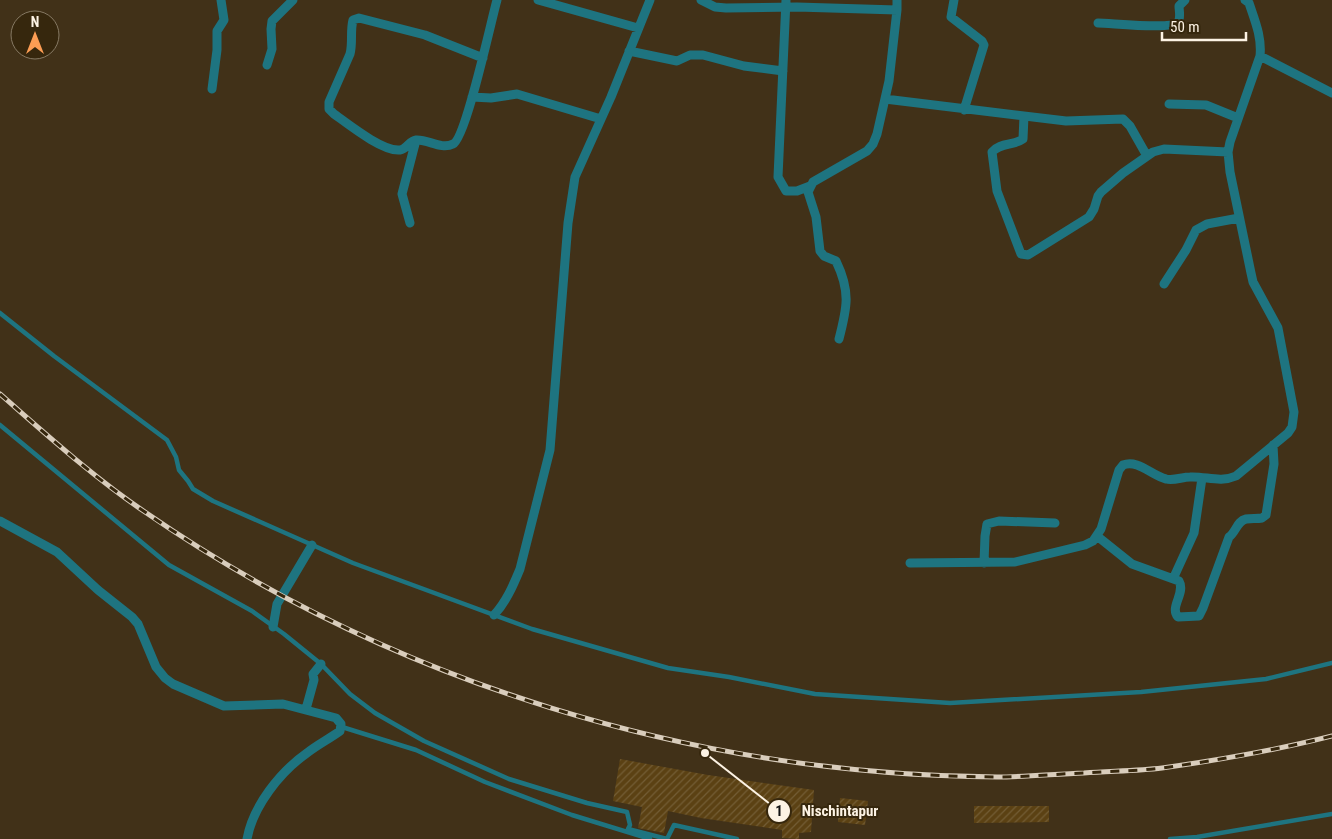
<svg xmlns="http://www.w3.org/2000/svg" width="1332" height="839" viewBox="0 0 1332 839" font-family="'Roboto Condensed',sans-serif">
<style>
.building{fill:url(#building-hatch)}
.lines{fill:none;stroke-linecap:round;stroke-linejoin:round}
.service{stroke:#1e7480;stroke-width:4.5}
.minor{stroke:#1e7480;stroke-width:9}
.rail-casing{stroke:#d9cdbc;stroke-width:5}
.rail{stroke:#36270d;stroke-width:3;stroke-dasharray:9;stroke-linecap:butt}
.leader{fill:none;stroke:#fdf3e4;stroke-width:2}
.callout-dot{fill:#fdf3e4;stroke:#36270d;stroke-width:2}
.mark-label{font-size:15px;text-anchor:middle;font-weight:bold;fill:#111}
.callout-label{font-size:15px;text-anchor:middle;font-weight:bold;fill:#fdf3e4;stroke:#36270d;stroke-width:4;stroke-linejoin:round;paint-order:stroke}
</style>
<defs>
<pattern id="building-hatch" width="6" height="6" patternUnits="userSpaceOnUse" patternTransform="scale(1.25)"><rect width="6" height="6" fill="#5b4113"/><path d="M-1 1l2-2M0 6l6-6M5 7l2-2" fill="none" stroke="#735d35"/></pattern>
</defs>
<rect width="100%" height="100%" fill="#413118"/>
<path class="building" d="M620,759L708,775L814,790L811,832L799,833V839L782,838V830L701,818L668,811L664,833L638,828L642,807L613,801Z
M840,798L868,801L865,825L838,822Z
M974,806H1049V822L974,823Z"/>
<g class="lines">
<path class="service" d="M0,313L54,356L167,440L176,457L179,470L188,481L193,489L213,501L353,563L532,629L668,668L729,677L815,694L950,703L1141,692L1266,679L1332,663
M0,425L169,565L252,611L284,634L321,664L350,694L375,713L424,741L509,779L587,803L627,812L630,825L628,829L667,839L674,825L737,839
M342,727L416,750L485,782L572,815L650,839
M1170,839L1197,837L1332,814"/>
<path class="minor" d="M538,0L638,28
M701,0L715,7L726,8L797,7L897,10
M786,0L778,177L786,191H797L810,186
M954,0L951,17L982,41L984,45L964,110
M1098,23C1111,23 1172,30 1178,22C1181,18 1179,10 1179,6L1185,0
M629,51L677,61L690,55H703L744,66L783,71
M1260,56L1332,93
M483,58L425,35L359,18L353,20C350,31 353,43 350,54L329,102V109L334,114C348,124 383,152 400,150C407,149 409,141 416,140C428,139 441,150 453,144C466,138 491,21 497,0
M267,65L272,49L271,29L272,21L293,0
M212,89L217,50V31L224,20L221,0
M472,97L491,98L517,94L601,119
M885,99L1066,121L1123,119L1130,126L1147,156
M1169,104L1206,105L1238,118
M1024,116L1023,139C1014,146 1000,142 992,152L997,191L1021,254L1028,255L1089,217L1094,209L1098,196L1101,192L1123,173L1153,152L1164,149L1228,152
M410,223L402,194L416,140
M1164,284L1186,250L1196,230L1207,224L1239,218
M839,339C847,308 851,292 836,261L824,256L820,251L816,217L808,192L813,182L867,151L873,144L877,134L889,81L897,10V0
M0,521L57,552L98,590L132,617L138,624L156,667L165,678L173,684L224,706L283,704L336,718L341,724L340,731C329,739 317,745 307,753C280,772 253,806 247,839
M1097,536L1132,564L1179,581C1186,593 1169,607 1178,617L1199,616L1203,608L1229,537C1236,532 1237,521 1246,519C1251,518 1257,519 1262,518L1266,515L1274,464L1273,445
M910,563L1015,562L1085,545L1093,541L1101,529L1119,470L1123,465C1138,459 1152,476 1166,479C1174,481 1182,477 1190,477C1206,476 1220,483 1236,476L1288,433L1292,427L1294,412L1278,328L1253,282L1251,273L1230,172L1228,152L1230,142L1260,56C1262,37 1255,21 1249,3L1245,0
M984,563L985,536L987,524L999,521L1055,523
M1173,579L1194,533L1202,478
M494,615C506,602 513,586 520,569L550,450L568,223L575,177L611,97L650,0
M273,627L277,604L312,545
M306,709L314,680L313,674L321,664"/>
<g class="rail-casing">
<path id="rail" d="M0,394C47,435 93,477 145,512C393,683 695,775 997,777C1026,777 1055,774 1084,773C1110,771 1137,771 1162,768C1219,760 1277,750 1332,736"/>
</g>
<use href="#rail" class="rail"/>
</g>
<path class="leader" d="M705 753L779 811"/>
<g class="callout-dot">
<circle cx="705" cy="753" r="5"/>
<circle cx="779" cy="811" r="12"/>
</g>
<g class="mark-label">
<text x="779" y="816">1</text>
</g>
<g class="callout-label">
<text x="840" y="816">Nischintapur</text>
</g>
<g transform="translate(35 35)"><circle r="24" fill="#36270d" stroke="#867963"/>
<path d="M0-4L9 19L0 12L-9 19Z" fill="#fc9d54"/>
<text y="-8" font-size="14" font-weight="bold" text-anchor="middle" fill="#fdf3e4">N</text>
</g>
<path d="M1162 32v8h84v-8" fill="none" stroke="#fdf3e4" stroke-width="2.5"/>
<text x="1170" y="32" font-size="15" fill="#fdf3e4" stroke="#36270d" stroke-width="4" paint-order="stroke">50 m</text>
</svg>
